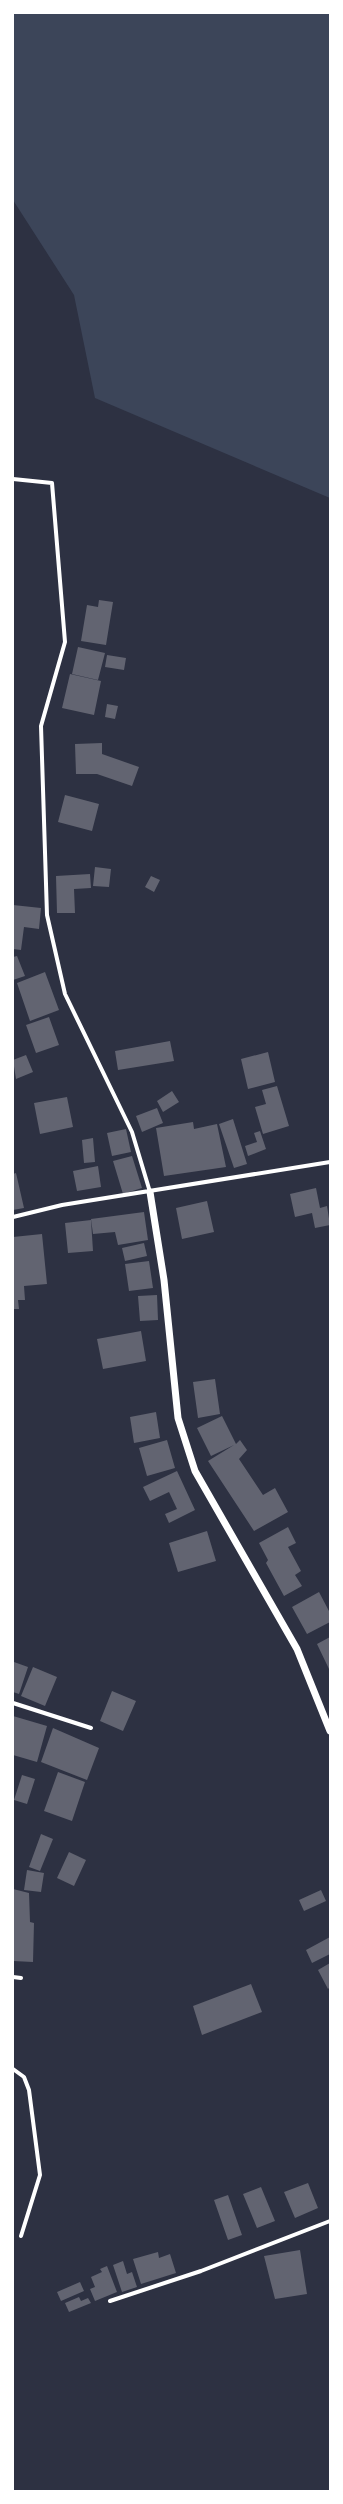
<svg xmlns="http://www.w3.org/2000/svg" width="343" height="2504" viewBox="0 0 343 2504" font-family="'IBM Plex Serif',serif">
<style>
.green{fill:#3c4559}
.building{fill:#626471}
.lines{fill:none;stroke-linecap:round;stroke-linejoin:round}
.minor{stroke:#fff;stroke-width:4}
.tertiary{stroke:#fff;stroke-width:7}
</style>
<rect width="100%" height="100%" fill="#2d3142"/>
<path class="green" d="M13,13H330V498L95,398L74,295L13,200Z"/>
<path class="building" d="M99,600L113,602L106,645L81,641L87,605L98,607Z
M78,647L105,653L98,680L72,674Z
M107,655L126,658L124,670L105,667Z
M70,674L101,681L94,715L62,708Z
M107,704L118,706L115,719L105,717Z
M102,743V754L139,767L132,786L97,774H76L75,744Z
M65,795L99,804L92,831L58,822Z
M95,867L111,869L109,887L93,886Z
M90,874L91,888L74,889L75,913H57L56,876Z
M151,876L160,880L154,892L145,887Z
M13,905L41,908L39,929L24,927L21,950L13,949Z
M17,956L25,976L13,980V957Z
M45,972L59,1010L30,1021L17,983Z
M49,1017L59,1045L36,1053L26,1025Z
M170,1041L174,1061L118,1070L115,1051Z
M268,1052L275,1082L248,1089L241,1059Z
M26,1055L33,1072L16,1079L13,1060Z
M277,1086L289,1126L263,1134L255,1107L266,1104L262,1090Z
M172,1091L179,1102L163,1112L157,1101Z
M67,1097L73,1127L40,1134L34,1103Z
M157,1108L163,1123L142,1132L136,1116Z
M233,1119L247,1164L234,1168L219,1124Z
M193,1122L194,1129L217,1124L226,1167L164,1176L156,1128Z
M126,1129L131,1152L112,1156L107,1133Z
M260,1131L266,1149L248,1156L245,1146L257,1142L254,1133Z
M93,1138L95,1162L84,1163L82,1140Z
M132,1156L142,1188L123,1194L113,1161Z
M98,1166L101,1187L77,1191L73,1171Z
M16,1173L24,1208L13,1210V1174Z
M316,1188L320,1208L327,1206L330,1225L315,1228L312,1213L295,1217L290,1194Z
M207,1201L214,1232L182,1239L176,1208Z
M144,1212L148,1240L118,1245L115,1232L93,1234L91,1219Z
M91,1220L93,1251L68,1253L65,1223Z
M42,1234L47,1284L24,1286L25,1300H18L19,1309H13V1237Z
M144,1243L147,1256L125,1261L122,1248Z
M149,1261L153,1288L129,1291L125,1264Z
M157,1295L158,1320L140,1321L138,1296Z
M141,1331L146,1361L103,1369L97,1339Z
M215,1379L220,1414L198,1418L193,1382Z
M156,1412L160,1438L134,1443L130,1417Z
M222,1416L236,1444L240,1440L247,1450L239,1459L263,1495L275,1488L288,1512L254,1531L208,1461L234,1445L211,1456L197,1428Z
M167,1440L175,1468L147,1476L139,1448Z
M177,1471L195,1510L169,1523L165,1514L177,1509L169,1492L150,1501L143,1487Z
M288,1527L296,1543L288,1547L301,1571L295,1575L302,1586L284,1596L266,1563L268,1560L259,1543Z
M207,1531L216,1561L178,1572L169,1543Z
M319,1592L330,1613V1622L307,1634L292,1607Z
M330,1637V1668L329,1669L317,1644Z
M14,1662L28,1667L19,1694L13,1692Z
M33,1667L57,1677L45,1706L21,1696Z
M112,1691L136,1701L123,1731L100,1721Z
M13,1716L47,1726L37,1762L13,1755Z
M53,1728L99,1748L87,1780L41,1762Z
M58,1772L85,1782L72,1821L44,1811Z
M22,1775L35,1779L27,1804L14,1800Z
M41,1834L53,1839L40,1871L29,1867Z
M69,1852L86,1860L74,1886L57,1878Z
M27,1870L44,1873L41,1892L24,1890Z
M13,1889L29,1893L30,1922L34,1923L33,1962L13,1961Z
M321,1890L326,1901L304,1911L299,1900Z
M330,1937V1954L312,1963L306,1950Z
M330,1963V1987L328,1989L318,1970Z
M251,1984L262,2012L202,2035L193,2006Z
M308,2183L318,2208L295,2218L284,2192Z
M261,2187L275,2221L257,2228L243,2194Z
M228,2195L242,2235L228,2240L214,2200Z
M300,2250L307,2294L275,2299L264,2256Z
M158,2252L159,2258L170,2254L176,2273L141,2284L133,2259Z
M123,2261L127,2274L132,2272L137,2287L122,2292L113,2265Z
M107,2266L117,2292L95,2301L90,2289L95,2287L91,2277L102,2272L100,2269Z
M80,2282L84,2291L61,2301L57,2292Z
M79,2297L81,2301L88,2298L91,2303L69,2312L65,2303Z"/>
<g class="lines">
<path class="minor" d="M13,479L52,483L65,642L41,726L47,915L65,994L132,1132L150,1192
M13,1217L62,1205L330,1162
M13,1703L91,1728
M13,1977L21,1978
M13,2069L24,2077L29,2090L40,2175L21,2236
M110,2301L201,2271L330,2221"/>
<path class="tertiary" d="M150,1192L164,1280L178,1418L195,1471L297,1649L330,1731"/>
</g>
<rect width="343" height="2504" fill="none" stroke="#ffffff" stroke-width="28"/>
</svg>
